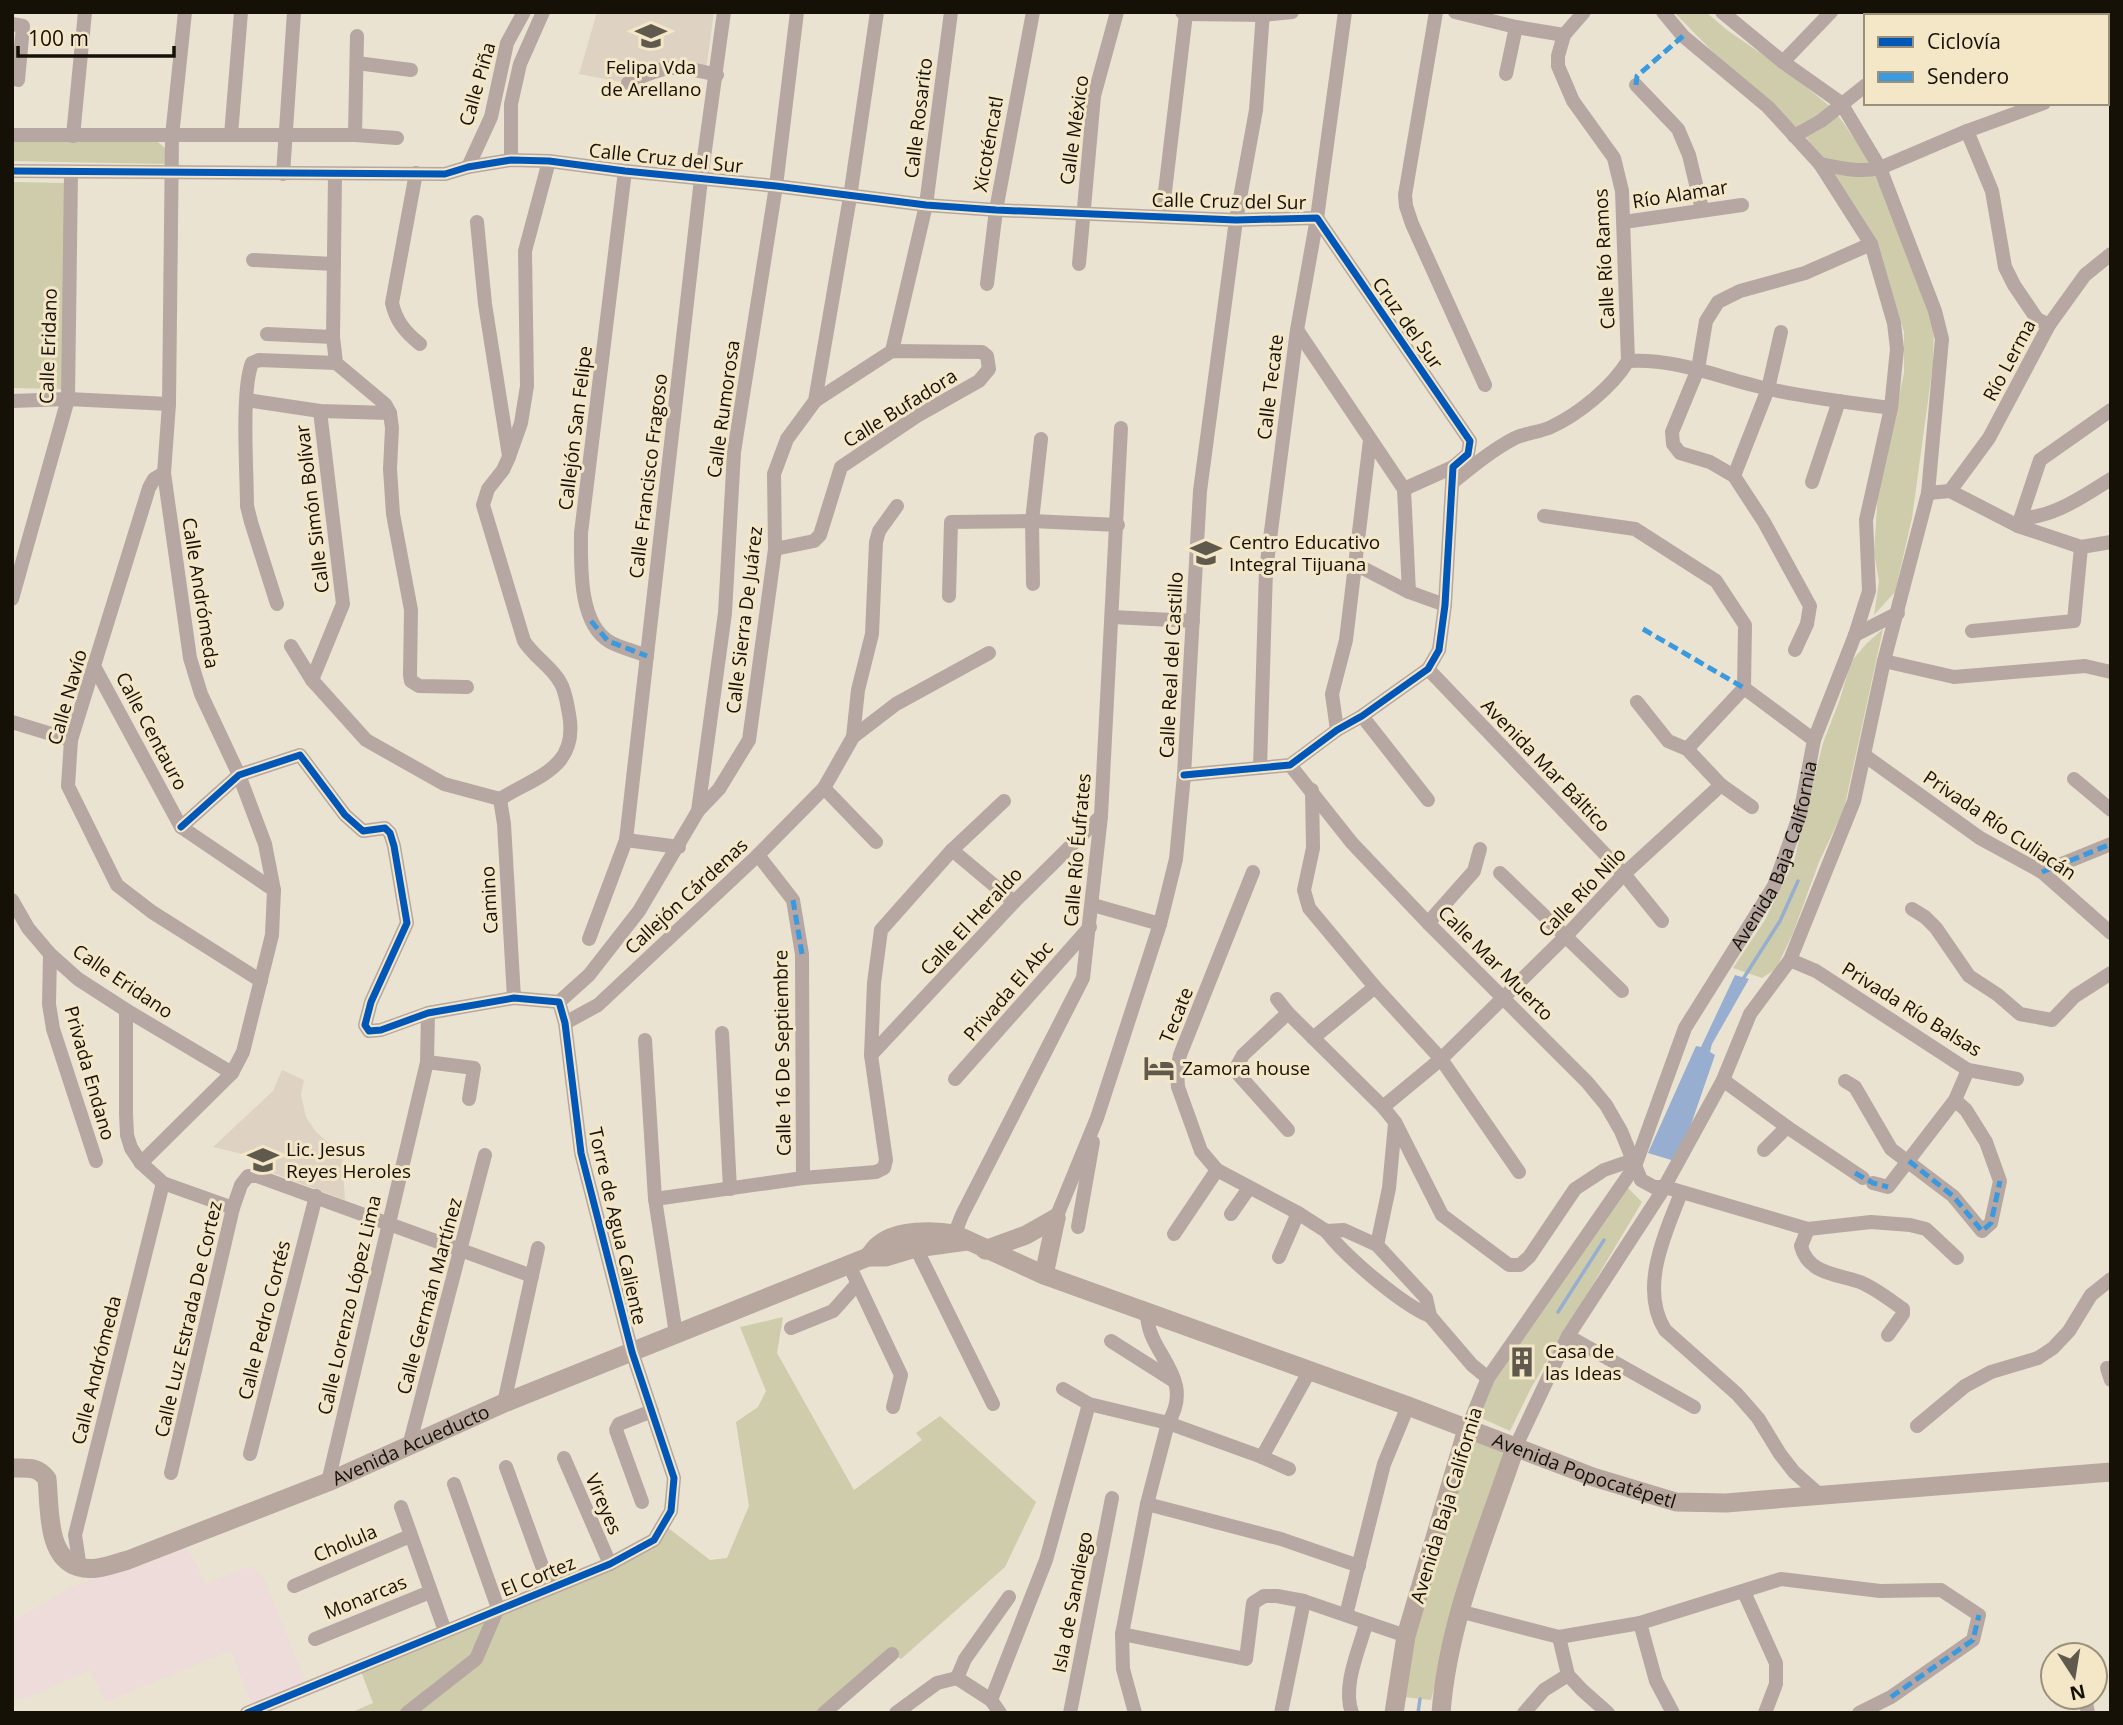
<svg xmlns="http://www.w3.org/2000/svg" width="2123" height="1725" viewBox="0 0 2123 1725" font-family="'Open Sans',sans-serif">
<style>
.commercial{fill:#eddcd9}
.education{fill:#ded3c2}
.green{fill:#ceccaa}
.water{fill:#97aed0}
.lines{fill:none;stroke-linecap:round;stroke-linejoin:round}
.stream{stroke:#97aed0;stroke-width:3.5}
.minor{stroke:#b6a7a2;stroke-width:14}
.major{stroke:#b7a79f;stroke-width:19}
.quiet{stroke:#3b9add;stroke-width:5;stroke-dasharray:10 5;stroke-linecap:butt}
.cycleway-casing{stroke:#f4e7c8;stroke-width:11}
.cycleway{stroke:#0057b8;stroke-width:7}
.labels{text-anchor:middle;stroke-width:6;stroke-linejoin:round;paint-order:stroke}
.poi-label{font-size:19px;fill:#161107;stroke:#f4e7c8;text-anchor:start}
.street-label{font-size:19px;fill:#161107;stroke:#f4e7c8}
</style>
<rect width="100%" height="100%" fill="#eae3d2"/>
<path class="commercial" d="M186,1546L206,1584L250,1566L263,1576L306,1683L252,1705L231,1650L106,1702L90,1670L27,1698H12V1622L71,1587Z"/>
<path class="education" d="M597,12H714L705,77L654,74L637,85L579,74Z
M282,1070L304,1080L301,1095L306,1117L316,1132L342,1154L345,1200L254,1166L255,1157L213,1147L273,1091Z"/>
<path class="green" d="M1674,12H1706L1727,30L1788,72L1833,109L1845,125L1868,159L1895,218L1934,326L1933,364L1912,518L1895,592L1874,615L1879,581L1874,553L1878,492L1904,373V332L1877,242L1807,138L1711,50Z
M12,140L158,142L165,148V164L12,161Z
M12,182L66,183L64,392L60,389L12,388Z
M1883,629L1844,809L1819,862L1793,933L1776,969L1762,978L1733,968L1765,920L1794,861L1823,743L1840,699L1851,662L1866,644Z
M1627,1187L1642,1202L1531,1388L1510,1431L1479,1417L1496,1377Z
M783,1317L777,1353L854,1490L922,1440L916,1433L940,1416L1036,1502L1005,1567L901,1659L892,1654L822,1713H350L373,1703L359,1666L653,1540L663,1524L710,1560L727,1558L749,1506L736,1422L758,1407L766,1391L740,1327Z
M1474,1437L1499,1446L1504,1456L1452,1618L1431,1700L1404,1697L1412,1643Z"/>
<path class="water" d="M1735,975L1749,979L1712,1044L1710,1052L1715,1055L1678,1162L1648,1153L1696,1046L1701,1047Z"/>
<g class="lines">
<path class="stream" d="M1743,979L1780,921L1798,881
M1558,1312L1604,1240
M1418,1713L1420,1699"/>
<g class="minor">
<path d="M1182,12L1186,14L1263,15L1292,12"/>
<path d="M1436,12L1405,195L1406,206L1412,224L1485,385"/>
<path d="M1455,12L1516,27L1564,35"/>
<path d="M1584,12L1564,35L1558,56V66L1573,101L1614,158L1622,191L1628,361"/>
<path d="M1939,16L1941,12"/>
<path d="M12,24L23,26L18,80"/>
<path d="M1783,62L1831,12"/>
<path d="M357,63L411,70"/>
<path d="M2107,68L2111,65"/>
<path d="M1506,74L1516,27"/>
<path d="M628,83C667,64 675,65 717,75"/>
<path d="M1636,85L1678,129L1689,155L1702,209"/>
<path d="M1967,131L1992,191L2005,267L2014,285L2037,319L2049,325"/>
<path d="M12,135H355L397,138"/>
<path d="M231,135L241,12"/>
<path d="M355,135L357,36"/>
<path d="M73,136L85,12"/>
<path d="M1794,136L1821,121L1866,85"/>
<path d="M511,160V104L520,64L543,12"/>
<path d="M1820,164C1841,168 1859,173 1880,168L1967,131L2044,103"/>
<path d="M468,167L491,117L507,43L524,12"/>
<path d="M12,171L445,174L468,167L511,160L549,161L625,171L776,186L926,205L996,210L1236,220L1317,218L1470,441L1468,454L1453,467L1445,605L1439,650L1428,669L1362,716L1337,730L1290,765L1184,775"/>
<path d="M625,171L581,533C581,564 578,624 610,642C621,648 635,651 647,656"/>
<path d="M416,173L392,303C396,321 405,332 420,344"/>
<path d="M283,174L294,12"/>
<path d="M335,175L333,337L336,363L385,404L390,413L392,428L390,469L393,514L411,610L410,675L411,681L419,686L467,687"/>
<path d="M1162,217L1186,14"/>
<path d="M477,222L485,304L509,456"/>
<path d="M1624,222L1742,205"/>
<path d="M253,260L334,264"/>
<path d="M1079,264L1094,96L1117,12"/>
<path d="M987,284L996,210L1033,12"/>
<path d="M1297,330L1404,489"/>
<path d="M267,334L333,337"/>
<path d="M892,351L926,205L951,12"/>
<path d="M247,400L320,411L390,413"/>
<path d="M12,401L68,399L169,404"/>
<path d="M164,473L154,479L149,488L71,740L68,786L117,885L152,912L261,981"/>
<path d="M1734,476L1768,389L1781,332"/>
<path d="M1453,482C1473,466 1492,450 1515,438C1526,433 1540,432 1551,427C1579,414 1612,387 1628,361C1678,358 1722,379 1769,389C1809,398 1851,403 1891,408"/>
<path d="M1812,482L1839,401"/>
<path d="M1404,489L1409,592"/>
<path d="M1404,489L1453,467"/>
<path d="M1950,491L1989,438L2049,325L2085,275L2111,254"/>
<path d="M1928,493L1950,491L2018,526L2081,547L2111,542"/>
<path d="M1544,516L1635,529L1716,581L1745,625L1744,688"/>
<path d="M2022,518C2055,517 2083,496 2111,479"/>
<path d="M2018,526L2040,460L2111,410"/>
<path d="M775,549L814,541L820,535L841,467L917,416L979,381L989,369L987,356L982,352L892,351L815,401"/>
<path d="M1355,564L1409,592L1445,605"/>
<path d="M1033,584L1032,521L1041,439"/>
<path d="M949,596L951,522L1032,521L1118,525"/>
<path d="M12,599L68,399L71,172"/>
<path d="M277,604L251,522L247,506C247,472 241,390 252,363L259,360L336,363"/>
<path d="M1112,617L1193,621"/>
<path d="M1972,631L2074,621L2081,547"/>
<path d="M1855,635L1898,613"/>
<path d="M291,646L312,680L366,740L444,784L500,799"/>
<path d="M1795,650L1807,624L1810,606L1764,522L1734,476L1710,462L1680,453L1673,444L1672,432L1698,369L1706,321L1718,302L1740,291L1805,273L1871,244"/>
<path d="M1884,661L1954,677L2085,666L2111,672"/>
<path d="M94,666L181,827L274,890"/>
<path d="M1428,669L1624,874L1662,921"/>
<path d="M312,680L343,604L320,411"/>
<path d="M1744,688L1814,740"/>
<path d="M1362,716L1428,800"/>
<path d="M12,722L71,740"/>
<path d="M1337,730L1332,694L1346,640L1370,440"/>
<path d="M853,737L858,690L872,634L876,542L879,531L897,506"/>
<path d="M1687,749L1744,688"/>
<path d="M1864,755L1980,838L2042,872L2111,933"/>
<path d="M1290,765L1352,843L1428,923L1587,1082L1606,1105L1621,1131L1641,1180L1654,1187H1665L1808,1229L1871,1222L1910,1225L1926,1229L1957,1258"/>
<path d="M1260,768L1266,570L1297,330L1317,218L1345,12"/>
<path d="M2074,779L2111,810"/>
<path d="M1721,785L1752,807"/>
<path d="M824,788L876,842"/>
<path d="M1312,790L1313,848L1304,890L1309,908L1375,987L1441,1059L1519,1172"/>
<path d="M500,799C537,776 579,768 569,714C567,704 566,692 560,682C551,666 534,657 524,641L483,505L488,489L503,470L509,457L521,423L527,386L525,251L549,161"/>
<path d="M500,799L504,824L514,998"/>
<path d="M698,811L725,613L734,452L776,186L797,12"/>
<path d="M181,827L239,775L300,755L345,815L363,831L385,828L390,833L394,846L407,923L371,1002L365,1025L369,1031L381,1030L428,1013L514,998L559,1002L565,1023L581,1153L632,1352L674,1478L671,1511L654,1540L610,1564L247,1713"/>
<path d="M626,840L679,847"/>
<path d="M952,850L1014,902"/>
<path d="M758,855L793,900L802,954L803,1178"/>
<path d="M1253,872L1180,1055L1177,1070L1178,1087L1201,1151L1217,1170L1298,1213L1326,1231L1344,1230L1377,1245L1426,1298L1430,1316L1472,1365L1488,1378"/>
<path d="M2042,872L2111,844"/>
<path d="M1500,873L1622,991"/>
<path d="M12,900L28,928L50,954L78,979L126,1010L232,1073"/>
<path d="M1093,905L1160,924"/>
<path d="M1912,909L1925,917L1936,928L1969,976L1998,995L2020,1014L2052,1020L2075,996L2111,973"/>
<path d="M1428,923L1474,871L1480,849"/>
<path d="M589,939L626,840L701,179L724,12"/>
<path d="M50,954L49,1004L53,1029L96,1161"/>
<path d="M1790,960L1816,971L1968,1070L2017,1079"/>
<path d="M1277,999L1288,1013L1383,1107L1395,1122L1442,1215L1509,1265H1520L1529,1257L1575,1189L1604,1170L1633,1160"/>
<path d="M559,1002L589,975L639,911L698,811L719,789L749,740L775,549L774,474L787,439L815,401L850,197L877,12"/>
<path d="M126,1010V1113L127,1135L131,1148L141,1163L163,1183L233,1208"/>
<path d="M1288,1013L1243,1055L1237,1066L1239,1075L1288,1130"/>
<path d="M565,1023L598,1005L758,855L824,788L853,737L896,704L989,653"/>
<path d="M722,1033L730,1189"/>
<path d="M1313,1038L1375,987"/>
<path d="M645,1040L655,1199L676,1334"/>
<path d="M871,1055L1014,902L1101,816"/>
<path d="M427,1062L474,1068L469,1099"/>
<path d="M955,1079L1090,927"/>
<path d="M1723,1080L1787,1127L1863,1178"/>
<path d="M1845,1081L1855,1087L1891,1149L1953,1196L1982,1231L1991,1223L2000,1181L1986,1142L1966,1110L1955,1100"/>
<path d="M1383,1107L1441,1059L1565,937L1624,874L1721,785L1687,749L1668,741L1637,702"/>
<path d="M1764,1150L1787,1127"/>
<path d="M141,1163L232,1073L243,1052L272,935L274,890L265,844L239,775L201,694L190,658L164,473L169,404L172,136L185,12"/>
<path d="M1873,1183L1888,1187L1955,1100L1968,1070"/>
<path d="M1681,1193C1665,1234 1639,1288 1665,1330L1737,1394L1758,1418L1780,1454L1794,1472L1821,1496"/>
<path d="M655,1199L803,1178L876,1172L884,1168L886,1160L871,1055L874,983L881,930L952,850L1004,801"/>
<path d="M1231,1214L1249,1188"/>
<path d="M1056,1218L1097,1118L1160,924L1176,859L1184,775L1200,491L1236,220L1256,110L1263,12"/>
<path d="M1078,1227L1093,1142"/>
<path d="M1808,1229L1801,1246C1808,1274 1837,1274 1860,1282C1875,1288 1890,1300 1903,1309V1314L1888,1335"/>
<path d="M1326,1231C1346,1257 1401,1304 1430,1316"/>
<path d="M1174,1234L1217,1170"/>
<path d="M951,1243L962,1215L1083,978L1101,816L1121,428"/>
<path d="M1377,1245L1389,1188L1395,1124"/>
<path d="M916,1248L993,1404"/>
<path d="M1279,1257L1298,1213"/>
<path d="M849,1265L901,1375L893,1407"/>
<path d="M791,1328L833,1311L857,1284"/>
<path d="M1568,1336L1694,1407"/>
<path d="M1111,1341L1174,1381"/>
<path d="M2107,1368L2111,1380"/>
<path d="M1063,1389L1089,1404L1168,1423L1262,1457L1289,1469"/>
<path d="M504,1403L538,1248"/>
<path d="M1917,1426L1965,1386L1991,1372L2038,1358L2053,1348L2069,1331L2091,1295L2111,1279"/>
<path id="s1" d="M1467,1429L1488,1378L1635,1166L1685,1028L1774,886L1800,814L1814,740L1855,635L1869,591L1866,520L1891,408L1897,349L1894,323L1871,244L1820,164L1768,107L1683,36L1663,12"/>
<path d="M409,1446L485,1155"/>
<path d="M1515,1448L1568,1336L1661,1193L1723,1080L1750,1014L1790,960L1854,801L1884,661L1928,493L1942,339L1935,311L1880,168L1841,103L1783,62L1722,12"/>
<path d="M250,1454L316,1196"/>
<path d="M1262,1457L1309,1372"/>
<path d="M564,1458L610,1564"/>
<path d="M506,1467L550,1588"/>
<path d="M171,1473L233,1208L241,1185L248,1176H257L532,1276"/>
<path d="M328,1482L427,1062L428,1013"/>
<path d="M642,1502L616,1430L619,1424L652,1411"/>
<path d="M1147,1504L1281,1539L1359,1566"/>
<path d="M401,1507L445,1631"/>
<path d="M80,1568L75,1535L163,1183"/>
<path d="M294,1586L410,1536"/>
<path d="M1744,1592L1776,1663V1684L1765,1713"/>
<path d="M1459,1611L1559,1637L1640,1623L1781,1579L1880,1591L1941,1590L1979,1615L1973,1640L1891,1697L1859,1713"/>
<path d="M1346,1615L1384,1464L1408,1406"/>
<path d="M1640,1623L1656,1681L1673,1713"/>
<path d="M1122,1634L1246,1659L1253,1603L1264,1596H1277L1304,1601L1406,1636"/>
<path d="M1559,1637L1568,1675L1582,1690L1608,1713"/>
<path d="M315,1639L430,1592"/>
<path d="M957,1678L965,1659L1009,1597"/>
<path d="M957,1678L991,1700L1000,1713"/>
<path d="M2085,1697L2088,1713"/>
<path d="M991,1700L1046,1560L1089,1404"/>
<path d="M407,1713L476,1659L498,1608L454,1484"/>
<path d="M824,1713L892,1654"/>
<path d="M896,1713L937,1683L957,1678"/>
<path d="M1070,1713L1112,1498"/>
<path d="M1135,1713L1123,1669L1122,1634L1147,1504L1168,1423C1197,1376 1146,1354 1147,1312"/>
<path d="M1281,1713L1304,1601"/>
<path d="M1352,1713C1342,1686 1359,1650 1366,1624"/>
<path d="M1524,1713L1544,1690L1568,1675"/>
</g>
<g class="major">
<path d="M985,1250L1026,1235L1056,1218"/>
<path id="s2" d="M868,1257C872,1253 875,1247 880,1244C897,1230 934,1230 954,1234L1044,1275L1408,1406L1593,1477L1676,1502L1726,1503L2111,1472"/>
<path d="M1044,1275L1056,1218"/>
<path id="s3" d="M12,1468C27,1468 38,1466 47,1479C50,1507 46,1558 79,1567C94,1572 113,1564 128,1560L328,1482L504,1403L868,1257H886L916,1248L967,1241"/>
<path d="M1394,1713L1406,1636L1467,1429"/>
<path d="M1441,1713C1448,1621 1486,1534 1515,1448"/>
</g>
<path class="quiet" d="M1636,85L1637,76L1683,36
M591,621L608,641L647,656
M1643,629L1744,688
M2042,872L2111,844
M793,900L802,954
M1909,1161L1953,1196L1982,1231L1991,1223L2000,1181
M1855,1173L1873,1183L1888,1187
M1891,1697L1973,1640L1979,1615"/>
<g class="cycleway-casing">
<path id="cycleway" d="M12,171L445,174L468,167L511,160L549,161L625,171L776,186L926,205L996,210L1236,220L1317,218L1470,441L1468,454L1453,467L1445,605L1439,650L1428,669L1362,716L1337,730L1290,765L1184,775
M181,827L239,775L300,755L345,815L363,831L385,828L390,833L394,846L407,923L371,1002L365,1025L369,1031L381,1030L428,1013L514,998L559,1002L565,1023L581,1153L632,1352L674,1478L671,1511L654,1540L610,1564L247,1713"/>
</g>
<use href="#cycleway" class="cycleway"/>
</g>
<defs>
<g id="school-bare" transform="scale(2.415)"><path d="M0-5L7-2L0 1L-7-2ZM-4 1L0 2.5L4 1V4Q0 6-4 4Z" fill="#605a4e" stroke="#f4e7c8" stroke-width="2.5" paint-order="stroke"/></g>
<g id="hotel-bare" transform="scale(2.415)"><path d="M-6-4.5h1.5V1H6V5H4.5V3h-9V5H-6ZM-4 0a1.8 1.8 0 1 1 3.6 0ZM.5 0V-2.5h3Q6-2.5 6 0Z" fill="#605a4e" stroke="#f4e7c8" stroke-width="2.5" paint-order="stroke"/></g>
<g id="building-bare" transform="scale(2.415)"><path d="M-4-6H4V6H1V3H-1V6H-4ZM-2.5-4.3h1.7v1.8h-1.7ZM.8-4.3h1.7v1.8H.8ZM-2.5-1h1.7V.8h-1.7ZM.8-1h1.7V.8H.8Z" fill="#605a4e" stroke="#f4e7c8" stroke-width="2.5" paint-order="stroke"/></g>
</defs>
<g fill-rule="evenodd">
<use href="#school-bare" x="651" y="36"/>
<use href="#school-bare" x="1206" y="553"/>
<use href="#hotel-bare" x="1159" y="1068"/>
<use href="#school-bare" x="263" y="1160"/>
<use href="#building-bare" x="1522" y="1362"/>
</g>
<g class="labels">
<g class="poi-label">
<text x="651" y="74" text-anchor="middle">Felipa Vda<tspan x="651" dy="22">de Arellano</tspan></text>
<text x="1229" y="549">Centro Educativo<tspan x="1229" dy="22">Integral Tijuana</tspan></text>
<text x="1182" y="1075">Zamora house</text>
<text x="286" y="1156">Lic. Jesus<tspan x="286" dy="22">Reyes Heroles</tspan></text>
<text x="1545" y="1358">Casa de<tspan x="1545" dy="22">las Ideas</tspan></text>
</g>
<g class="street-label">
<text transform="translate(477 84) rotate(-74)" y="7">Calle Piña</text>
<text transform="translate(918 118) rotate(-83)" y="7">Calle Rosarito</text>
<text transform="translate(1074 130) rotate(-82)" y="7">Calle México</text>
<text transform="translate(988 144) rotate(-80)" y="7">Xicoténcatl</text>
<text transform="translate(666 158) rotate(6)" y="7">Calle Cruz del Sur</text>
<text transform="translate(1680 194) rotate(-9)" y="7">Río Alamar</text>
<text transform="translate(1229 201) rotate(1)" y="7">Calle Cruz del Sur</text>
<text transform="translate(1604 259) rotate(-93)" y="7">Calle Río Ramos</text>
<text transform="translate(1408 323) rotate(55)" y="7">Cruz del Sur</text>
<text transform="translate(48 346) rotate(-88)" y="7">Calle Eridano</text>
<text transform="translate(2009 360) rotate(-62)" y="7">Río Lerma</text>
<text transform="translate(1270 387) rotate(-83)" y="7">Calle Tecate</text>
<text transform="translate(900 408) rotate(-32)" y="7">Calle Bufadora</text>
<text transform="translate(723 409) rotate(-82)" y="7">Calle Rumorosa</text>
<text transform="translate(575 428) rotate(-83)" y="7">Callejón San Felipe</text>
<text transform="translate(648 476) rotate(-83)" y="7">Calle Francisco Fragoso</text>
<text transform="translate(312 509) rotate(-97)" y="7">Calle Simón Bolívar</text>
<text transform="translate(201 593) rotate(81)" y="7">Calle Andrómeda</text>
<text transform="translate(744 620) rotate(-83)" y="7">Calle Sierra De Juárez</text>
<text transform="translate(1171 665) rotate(-87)" y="7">Calle Real del Castillo</text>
<text transform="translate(67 697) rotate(-74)" y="7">Calle Navío</text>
<text transform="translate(152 731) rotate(62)" y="7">Calle Centauro</text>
<text transform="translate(1546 765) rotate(46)" y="7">Avenida Mar Báltico</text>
<text transform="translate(2000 825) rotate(34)" y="7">Privada Río Culiacán</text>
<text transform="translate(1077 850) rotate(-85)" y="7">Calle Río Éufrates</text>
<text dy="7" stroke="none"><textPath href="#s1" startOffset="656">Avenida Baja California</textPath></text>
<text transform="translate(1582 892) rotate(-46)" y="7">Calle Río Nilo</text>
<text transform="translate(686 896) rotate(-43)" y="7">Callejón Cárdenas</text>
<text transform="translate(489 900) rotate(-93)" y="7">Camino</text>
<text transform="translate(971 921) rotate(-47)" y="7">Calle El Heraldo</text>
<text transform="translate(1496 963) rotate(45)" y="7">Calle Mar Muerto</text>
<text transform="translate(123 981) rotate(34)" y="7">Calle Eridano</text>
<text transform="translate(1008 991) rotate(-49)" y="7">Privada El Abc</text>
<text transform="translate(1912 1009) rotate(32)" y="7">Privada Río Balsas</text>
<text transform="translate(1176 1015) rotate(-68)" y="7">Tecate</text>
<text transform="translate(782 1053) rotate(-91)" y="7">Calle 16 De Septiembre</text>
<text transform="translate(90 1073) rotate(74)" y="7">Privada Endano</text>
<text transform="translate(618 1226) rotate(77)" y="7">Torre de Agua Caliente</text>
<text transform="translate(429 1296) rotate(-75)" y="7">Calle Germán Martínez</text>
<text transform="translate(349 1305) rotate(-77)" y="7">Calle Lorenzo López Lima</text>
<text transform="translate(188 1319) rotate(-77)" y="7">Calle Luz Estrada De Cortez</text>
<text transform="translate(264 1320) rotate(-76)" y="7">Calle Pedro Cortés</text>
<text transform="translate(96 1370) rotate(-76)" y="7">Calle Andrómeda</text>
<text dy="7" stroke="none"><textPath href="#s3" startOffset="494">Avenida Acueducto</textPath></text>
<text dy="7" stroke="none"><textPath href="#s2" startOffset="768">Avenida Popocatépetl</textPath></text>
<text transform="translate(604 1504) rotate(67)" y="7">Vireyes</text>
<text transform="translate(1446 1505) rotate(-73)" y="7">Avenida Baja California</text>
<text transform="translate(345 1543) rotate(-23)" y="7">Cholula</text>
<text transform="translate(538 1576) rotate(-22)" y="7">El Cortez</text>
<text transform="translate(365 1597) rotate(-22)" y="7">Monarcas</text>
<text transform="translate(1072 1602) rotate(-79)" y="7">Isla de Sandiego</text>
</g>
</g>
<rect width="2123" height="1725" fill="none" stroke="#161107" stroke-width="28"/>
<rect x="1864" y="14" width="245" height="91" fill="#f4e7c8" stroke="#9b917b" stroke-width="2"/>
<rect x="1878" y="37" width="35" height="10" fill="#0057b8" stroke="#9b917b" stroke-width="2"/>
<text x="1927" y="49" font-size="21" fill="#161107">Ciclovía</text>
<rect x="1878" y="72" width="35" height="10" fill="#3b9add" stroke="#9b917b" stroke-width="2"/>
<text x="1927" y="84" font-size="21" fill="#161107">Sendero</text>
<g transform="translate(2074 1676) rotate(168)"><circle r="33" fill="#f4e7c8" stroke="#9b917b" stroke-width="2"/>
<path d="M0-5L12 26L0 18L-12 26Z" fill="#605a4e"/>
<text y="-10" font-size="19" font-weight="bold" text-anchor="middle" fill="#161107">N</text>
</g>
<path d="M18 46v10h156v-10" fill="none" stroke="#161107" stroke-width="3.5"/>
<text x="28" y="46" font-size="21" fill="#161107" stroke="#f4e7c8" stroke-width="5" paint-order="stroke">100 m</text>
</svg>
